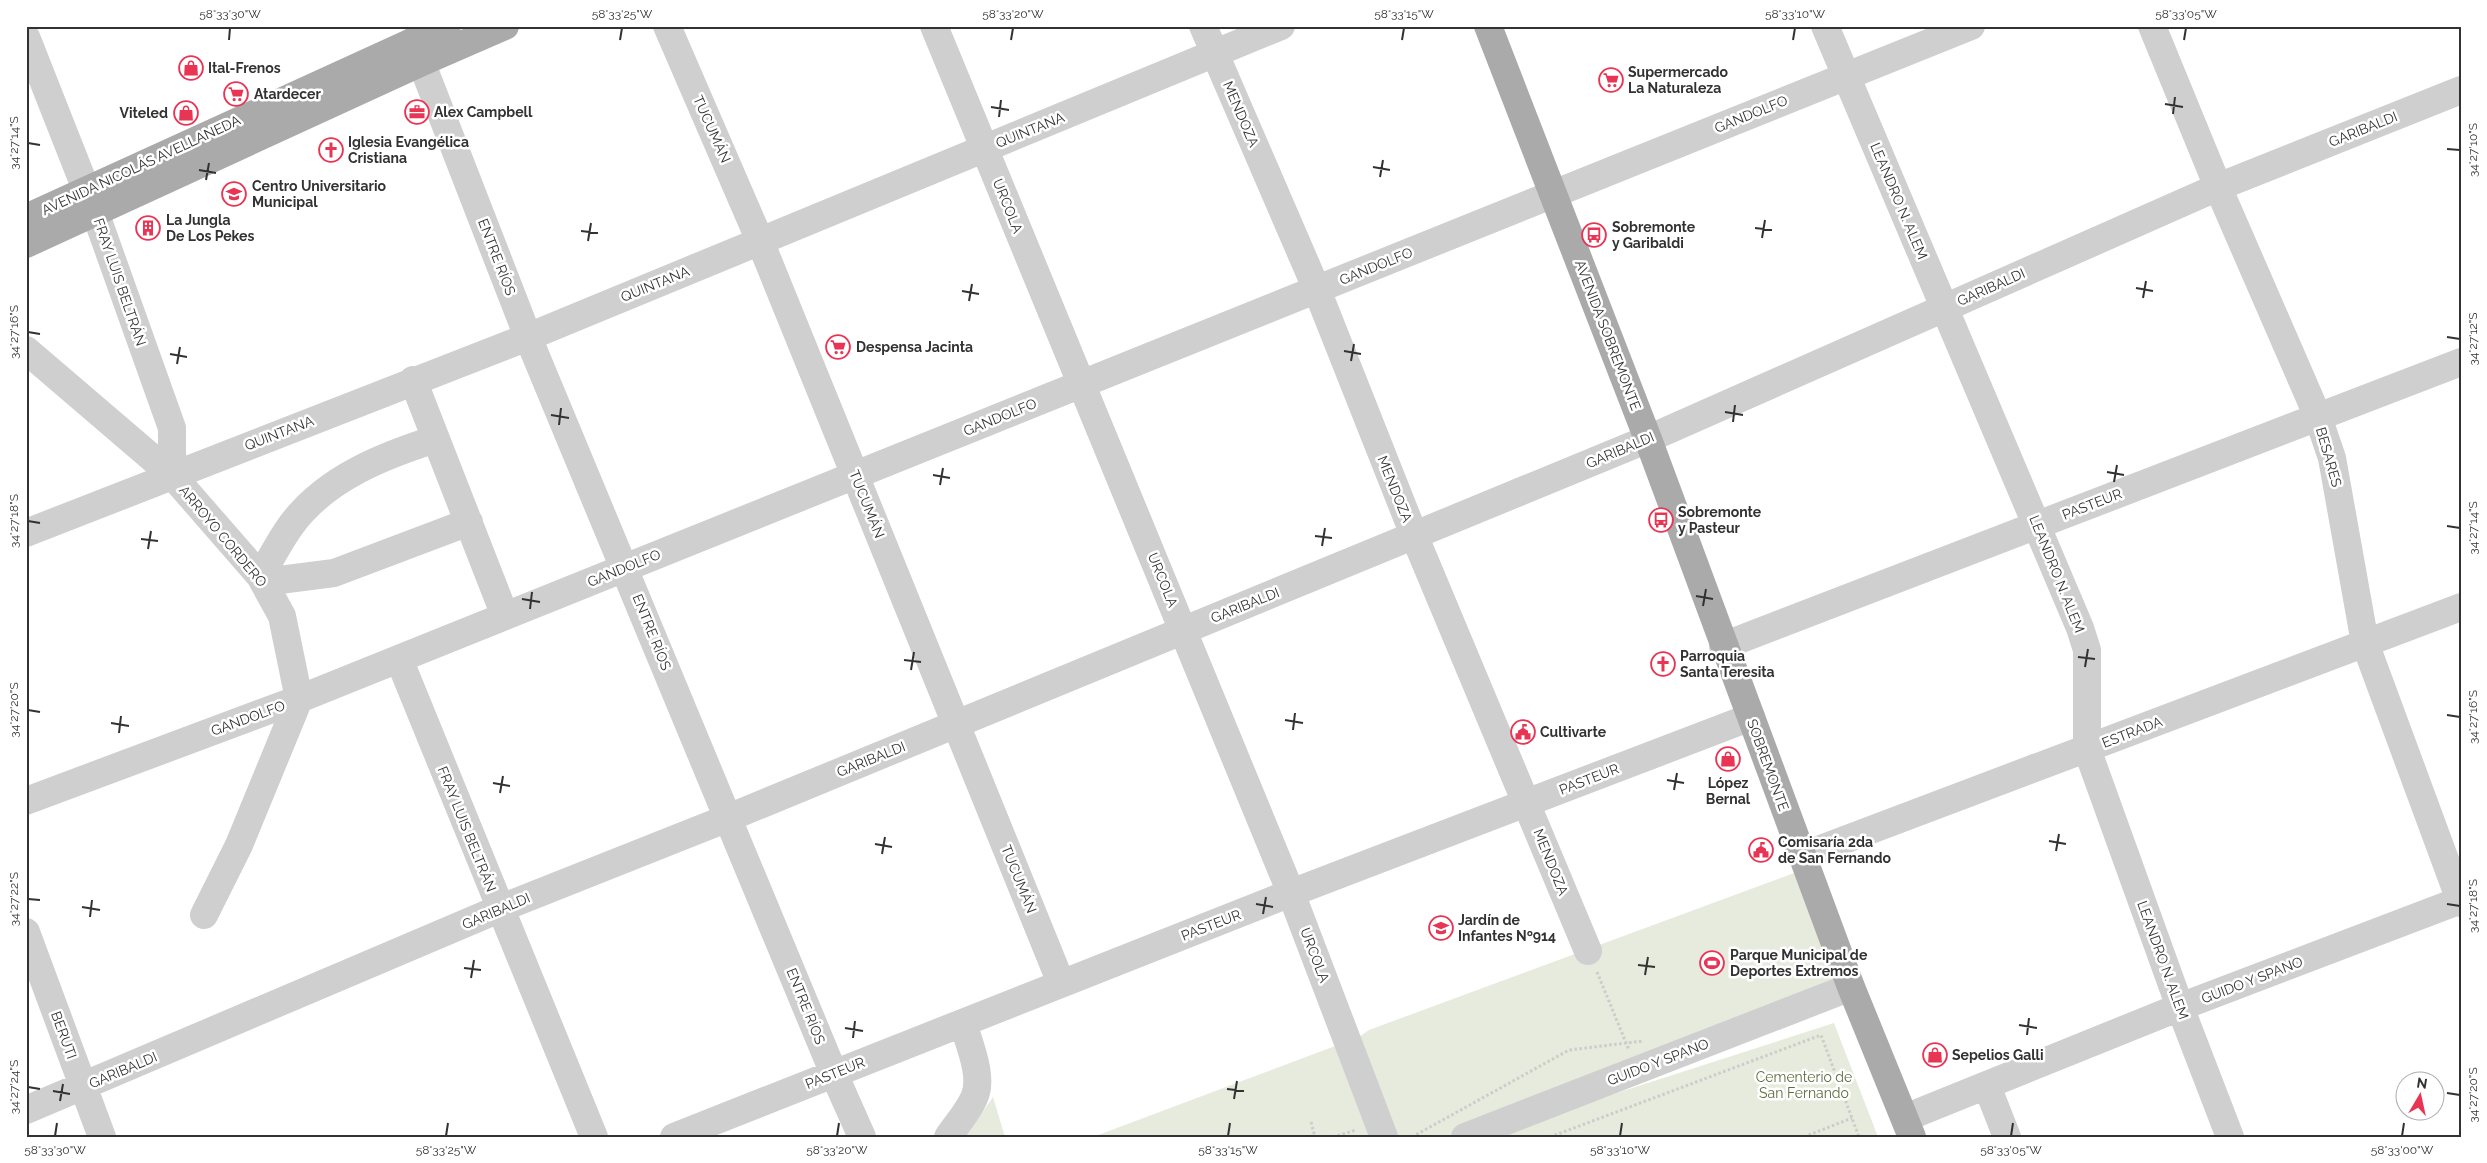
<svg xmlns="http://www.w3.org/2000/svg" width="2487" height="1163" viewBox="0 0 2487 1163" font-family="Raleway,sans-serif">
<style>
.green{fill:#e6ebdd}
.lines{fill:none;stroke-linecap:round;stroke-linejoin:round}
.path{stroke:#ccc;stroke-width:3;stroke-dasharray:2.5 2.5;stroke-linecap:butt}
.minor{stroke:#cfcfcf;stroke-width:28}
.major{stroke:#aaa;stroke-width:28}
.ticks{fill:none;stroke:#323232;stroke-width:2}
.labels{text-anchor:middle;stroke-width:5;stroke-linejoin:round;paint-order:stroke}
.poi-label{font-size:14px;font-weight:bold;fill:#323232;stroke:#fff;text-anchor:start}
.street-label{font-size:14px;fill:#323232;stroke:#fff}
.park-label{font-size:14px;fill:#5a6f3d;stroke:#fff}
.neatline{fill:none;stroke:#323232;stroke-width:2}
.ticks-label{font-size:12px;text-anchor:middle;fill:#323232}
</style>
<rect width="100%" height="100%" fill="#fff"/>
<path class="green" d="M1797,872L1843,991L1465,1137H1093L1359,1037L1369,1030Z
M1834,1023L1878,1137H1480Z
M993,1097L1005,1137H965Z"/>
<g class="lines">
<path class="path" d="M1597,972L1629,1050
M1311,1122L1315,1137
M1333,1137L1356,1130
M1412,1137L1569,1050L1643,1041
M1550,1137L1821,1035L1859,1137
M1804,1137L1852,1118"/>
<path class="minor" d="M667,26L760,241L1061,983
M934,26L1291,893L1384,1137
M1203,26L1317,290L1414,535L1588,951
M1825,26L2080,628L2087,650V749L2180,1007L2230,1137
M2152,26L2218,187L2318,417L2332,458L2365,643L2461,903
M26,37L95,212L172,428V475
M413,41L528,337L834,1074L862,1137
M26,350L172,475L260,576L282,616L299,699L239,845L204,915
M413,380L505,616
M26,533L528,337L1281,26
M260,576C271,559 280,540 292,524C326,478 385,455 436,439
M264,582L334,573L469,522
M1723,646L2461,362
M399,659L594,1137
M26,801L299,699L1971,26
M1802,856L2461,607
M26,932L102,1137
M1987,1086L2007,1137
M26,1110L499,909L728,818L1648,439L2218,187L2461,90
M1905,1118L2180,1007L2461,900
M674,1137L1291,893L1751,717
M948,1137C956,1125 968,1112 974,1098C984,1077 969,1044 963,1023
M1465,1137L1851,987"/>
<path class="major" d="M1488,26L1648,439L1851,987L1912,1137
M26,218L447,26
M26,244L422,62L505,26"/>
</g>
<path class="ticks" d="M229,40L230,28M620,40L622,28M1011,40L1013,28M1402,40L1404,28M1793,40L1795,28M2184,40L2186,28M2165,104L2183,107M991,107L1009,110M2173,114L2175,97M999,117L1001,100M28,143L40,145M2447,149L2460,150M1373,167L1390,170M199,170L216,173M1380,177L1383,160M206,180L209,163M1755,228L1772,230M581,231L598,233M1762,238L1765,220M588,241L591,223M2136,288L2153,291M962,291L979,294M2143,298L2146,281M969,301L972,284M28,332L40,334M2447,337L2460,339M1344,351L1361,354M170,354L187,357M1351,361L1354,344M177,364L180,347M1725,412L1743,415M551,415L569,418M1733,422L1735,405M559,425L561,408M2107,472L2124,475M933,475L950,478M2114,482L2117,465M940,485L943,468M28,521L40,523M2447,526L2460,528M1315,536L1332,538M141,539L158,541M1322,546L1325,528M148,549L151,531M1696,596L1713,599M522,599L540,602M1703,606L1706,589M530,609L532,592M2078,657L2095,659M904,660L921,662M2085,667L2088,649M911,670L914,652M28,710L40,712M2447,715L2460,717M1285,720L1303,723M111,723L129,726M1293,730L1295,713M119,733L121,716M1667,780L1684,783M493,783L510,786M1674,790L1677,773M500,793L503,776M2049,841L2066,844M875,844L892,847M2056,851L2059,834M882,854L885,837M28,899L40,900M1256,904L1273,907M2447,904L2460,906M82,907L100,910M1263,914L1266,897M90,917L92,900M1638,965L1655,967M464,968L481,970M1645,975L1648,957M471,978L474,960M2019,1025L2037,1028M845,1028L863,1031M2027,1035L2029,1018M853,1038L855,1021M28,1087L40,1089M1227,1089L1244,1091M53,1091L70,1094M2447,1093L2460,1095M1234,1099L1237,1081M60,1101L63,1084M55,1136L57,1123M446,1136L448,1123M837,1136L839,1123M1228,1136L1230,1123M1620,1136L1622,1123M2011,1136L2013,1123M2402,1136L2404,1123"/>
<defs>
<g id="shop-ring" transform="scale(1.25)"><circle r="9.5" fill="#fff" stroke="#e83554" stroke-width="1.5"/><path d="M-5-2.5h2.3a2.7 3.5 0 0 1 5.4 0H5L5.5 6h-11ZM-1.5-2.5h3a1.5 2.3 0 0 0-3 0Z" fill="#e83554"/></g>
<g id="supermarket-ring" transform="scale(1.25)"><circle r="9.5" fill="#fff" stroke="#e83554" stroke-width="1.5"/><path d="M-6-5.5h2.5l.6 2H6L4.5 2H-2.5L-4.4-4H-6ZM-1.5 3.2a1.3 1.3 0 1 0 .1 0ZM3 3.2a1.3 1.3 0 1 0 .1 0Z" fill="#e83554"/></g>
<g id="office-ring" transform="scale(1.25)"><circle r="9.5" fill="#fff" stroke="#e83554" stroke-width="1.5"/><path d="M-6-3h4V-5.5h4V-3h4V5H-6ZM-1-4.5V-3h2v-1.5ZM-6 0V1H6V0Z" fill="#e83554"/></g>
<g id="church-ring" transform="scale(1.25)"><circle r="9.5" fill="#fff" stroke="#e83554" stroke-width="1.5"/><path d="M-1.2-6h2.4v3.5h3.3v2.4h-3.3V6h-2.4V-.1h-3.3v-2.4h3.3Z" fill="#e83554"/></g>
<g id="university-ring" transform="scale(1.25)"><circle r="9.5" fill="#fff" stroke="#e83554" stroke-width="1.5"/><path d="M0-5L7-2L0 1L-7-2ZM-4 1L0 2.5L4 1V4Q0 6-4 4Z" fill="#e83554"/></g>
<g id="building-ring" transform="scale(1.25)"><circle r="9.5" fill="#fff" stroke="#e83554" stroke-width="1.5"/><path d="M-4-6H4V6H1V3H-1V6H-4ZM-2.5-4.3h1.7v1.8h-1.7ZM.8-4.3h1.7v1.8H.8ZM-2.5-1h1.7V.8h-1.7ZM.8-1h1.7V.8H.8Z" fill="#e83554"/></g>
<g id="bus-ring" transform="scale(1.25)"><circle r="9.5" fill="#fff" stroke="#e83554" stroke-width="1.5"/><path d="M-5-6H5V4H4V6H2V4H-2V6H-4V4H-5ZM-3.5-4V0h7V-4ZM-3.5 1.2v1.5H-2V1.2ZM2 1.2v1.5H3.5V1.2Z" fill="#e83554"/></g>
<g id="civic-ring" transform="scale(1.25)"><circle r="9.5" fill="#fff" stroke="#e83554" stroke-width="1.5"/><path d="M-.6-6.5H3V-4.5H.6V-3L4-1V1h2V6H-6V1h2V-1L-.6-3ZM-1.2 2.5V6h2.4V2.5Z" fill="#e83554"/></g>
<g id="school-ring" transform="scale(1.25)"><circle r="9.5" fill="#fff" stroke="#e83554" stroke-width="1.5"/><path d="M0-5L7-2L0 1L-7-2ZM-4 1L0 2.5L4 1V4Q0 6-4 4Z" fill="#e83554"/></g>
<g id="stadium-ring" transform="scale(1.25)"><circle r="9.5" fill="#fff" stroke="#e83554" stroke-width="1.5"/><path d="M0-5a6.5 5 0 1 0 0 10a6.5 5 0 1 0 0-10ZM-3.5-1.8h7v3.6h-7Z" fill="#e83554"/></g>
</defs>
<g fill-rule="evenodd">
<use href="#shop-ring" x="191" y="68"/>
<use href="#supermarket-ring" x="1611" y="80"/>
<use href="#supermarket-ring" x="236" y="94"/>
<use href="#office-ring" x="417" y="112"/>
<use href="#shop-ring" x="186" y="113"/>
<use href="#church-ring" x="331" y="150"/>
<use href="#university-ring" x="234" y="194"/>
<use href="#building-ring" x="148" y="228"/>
<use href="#bus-ring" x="1594" y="235"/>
<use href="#supermarket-ring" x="838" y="347"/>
<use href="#bus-ring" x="1661" y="520"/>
<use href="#church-ring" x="1663" y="664"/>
<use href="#civic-ring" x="1523" y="732"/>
<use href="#shop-ring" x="1728" y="759"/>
<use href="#civic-ring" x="1761" y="850"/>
<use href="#school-ring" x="1441" y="928"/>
<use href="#stadium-ring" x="1712" y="963"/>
<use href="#shop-ring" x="1935" y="1055"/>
</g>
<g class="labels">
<g class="poi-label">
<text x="208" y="73">Ital-Frenos</text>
<text x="1628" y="77">Supermercado<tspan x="1628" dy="16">La Naturaleza</tspan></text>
<text x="254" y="99">Atardecer</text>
<text x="434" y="117">Alex Campbell</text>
<text x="168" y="118" text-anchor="end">Viteled</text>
<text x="348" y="147">Iglesia Evangélica<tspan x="348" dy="16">Cristiana</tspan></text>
<text x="252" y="191">Centro Universitario<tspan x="252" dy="16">Municipal</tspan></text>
<text x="166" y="225">La Jungla<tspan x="166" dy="16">De Los Pekes</tspan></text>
<text x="1612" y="232">Sobremonte<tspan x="1612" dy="16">y Garibaldi</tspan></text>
<text x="856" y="352">Despensa Jacinta</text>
<text x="1678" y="517">Sobremonte<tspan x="1678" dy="16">y Pasteur</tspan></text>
<text x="1680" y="661">Parroquia<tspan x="1680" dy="16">Santa Teresita</tspan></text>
<text x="1540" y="737">Cultivarte</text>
<text x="1728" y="788" text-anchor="middle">López<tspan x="1728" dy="16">Bernal</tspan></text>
<text x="1778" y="847">Comisaría 2da<tspan x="1778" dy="16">de San Fernando</tspan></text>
<text x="1458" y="925">Jardín de<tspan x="1458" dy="16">Infantes Nº914</tspan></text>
<text x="1730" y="960">Parque Municipal de<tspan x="1730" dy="16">Deportes Extremos</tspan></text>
<text x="1952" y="1060">Sepelios Galli</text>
</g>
<g class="street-label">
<text transform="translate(1241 114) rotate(67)" y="5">MENDOZA</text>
<text transform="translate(1751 114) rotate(-22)" y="5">GANDOLFO</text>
<text transform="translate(712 129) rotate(66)" y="5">TUCUMÁN</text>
<text transform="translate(2363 129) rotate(-22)" y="5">GARIBALDI</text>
<text transform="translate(1030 130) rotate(-22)" y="5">QUINTANA</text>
<text transform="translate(141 165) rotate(-25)" y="5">AVENIDA NICOLÁS AVELLANEDA</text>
<text transform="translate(1899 201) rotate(67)" y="5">LEANDRO N. ALEM</text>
<text transform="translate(1008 206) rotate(68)" y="5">URCOLA</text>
<text transform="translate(497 257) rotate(69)" y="5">ENTRE RÍOS</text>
<text transform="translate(1376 266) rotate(-22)" y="5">GANDOLFO</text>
<text transform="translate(120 282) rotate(71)" y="5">FRAY LUIS BELTRÁN</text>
<text transform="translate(655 284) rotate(-22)" y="5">QUINTANA</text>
<text transform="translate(1991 287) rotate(-24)" y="5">GARIBALDI</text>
<text transform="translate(1608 335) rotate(69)" y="5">AVENIDA SOBREMONTE</text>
<text transform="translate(1000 417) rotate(-22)" y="5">GANDOLFO</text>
<text transform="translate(279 433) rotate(-21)" y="5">QUINTANA</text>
<text transform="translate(1620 450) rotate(-23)" y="5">GARIBALDI</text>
<text transform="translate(2329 457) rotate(74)" y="5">BESARES</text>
<text transform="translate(1395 489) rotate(68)" y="5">MENDOZA</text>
<text transform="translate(867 504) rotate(68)" y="5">TUCUMÁN</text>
<text transform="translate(2092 504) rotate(-21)" y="5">PASTEUR</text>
<text transform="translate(223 536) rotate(50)" y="5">ARROYO CORDERO</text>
<text transform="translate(624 568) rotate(-22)" y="5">GANDOLFO</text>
<text transform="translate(2057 574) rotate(68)" y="5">LEANDRO N. ALEM</text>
<text transform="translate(1163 580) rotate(68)" y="5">URCOLA</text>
<text transform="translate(1245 605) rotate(-22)" y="5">GARIBALDI</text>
<text transform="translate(652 632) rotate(68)" y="5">ENTRE RÍOS</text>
<text transform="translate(248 718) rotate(-20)" y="5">GANDOLFO</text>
<text transform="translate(2132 732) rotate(-21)" y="5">ESTRADA</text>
<text transform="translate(871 759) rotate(-22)" y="5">GARIBALDI</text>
<text transform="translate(1768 765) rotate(70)" y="5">SOBREMONTE</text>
<text transform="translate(1589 779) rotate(-21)" y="5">PASTEUR</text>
<text transform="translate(467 829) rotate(68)" y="5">FRAY LUIS BELTRÁN</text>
<text transform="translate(1551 862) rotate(68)" y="5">MENDOZA</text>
<text transform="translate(1019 879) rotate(68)" y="5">TUCUMÁN</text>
<text transform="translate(496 911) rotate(-23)" y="5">GARIBALDI</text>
<text transform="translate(1211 925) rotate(-21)" y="5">PASTEUR</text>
<text transform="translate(1315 955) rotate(69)" y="5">URCOLA</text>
<text transform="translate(2163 960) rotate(70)" y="5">LEANDRO N. ALEM</text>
<text transform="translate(2252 980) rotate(-21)" y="5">GUIDO Y SPANO</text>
<text transform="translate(806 1006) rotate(68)" y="5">ENTRE RÍOS</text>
<text transform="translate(64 1035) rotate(70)" y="5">BERUTI</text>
<text transform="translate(1658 1062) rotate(-21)" y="5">GUIDO Y SPANO</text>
<text transform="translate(123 1070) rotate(-23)" y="5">GARIBALDI</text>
<text transform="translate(835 1073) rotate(-22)" y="5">PASTEUR</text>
</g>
<g class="park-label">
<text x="1804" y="1082">Cementerio de<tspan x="1804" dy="16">San Fernando</tspan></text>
</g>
</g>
<rect width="2487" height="1163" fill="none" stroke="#ffffff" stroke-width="55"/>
<g transform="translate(2420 1096) rotate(9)"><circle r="24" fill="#ffffff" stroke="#adadad"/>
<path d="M0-4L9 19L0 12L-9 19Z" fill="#e83554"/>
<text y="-8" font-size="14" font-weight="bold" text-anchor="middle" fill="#323232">N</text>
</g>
<rect x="28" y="28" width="2432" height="1108" class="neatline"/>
<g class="ticks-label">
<text x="230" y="18">58°33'30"W</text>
<text x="622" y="18">58°33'25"W</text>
<text x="1013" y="18">58°33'20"W</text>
<text x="1404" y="18">58°33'15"W</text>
<text x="1795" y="18">58°33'10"W</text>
<text x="2186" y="18">58°33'05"W</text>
<text transform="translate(14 143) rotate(-90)" y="4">34°27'14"S</text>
<text transform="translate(2473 150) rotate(-90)" y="4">34°27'10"S</text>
<text transform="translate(14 332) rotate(-90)" y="4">34°27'16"S</text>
<text transform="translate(2473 339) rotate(-90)" y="4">34°27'12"S</text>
<text transform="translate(14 521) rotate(-90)" y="4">34°27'18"S</text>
<text transform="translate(2473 528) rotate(-90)" y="4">34°27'14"S</text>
<text transform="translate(14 710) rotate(-90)" y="4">34°27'20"S</text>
<text transform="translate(2473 717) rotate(-90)" y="4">34°27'16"S</text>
<text transform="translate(14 899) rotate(-90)" y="4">34°27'22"S</text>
<text transform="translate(2473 906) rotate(-90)" y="4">34°27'18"S</text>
<text transform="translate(14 1087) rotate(-90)" y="4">34°27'24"S</text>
<text transform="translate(2473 1095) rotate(-90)" y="4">34°27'20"S</text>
<text x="55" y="1154">58°33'30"W</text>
<text x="446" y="1154">58°33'25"W</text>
<text x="837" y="1154">58°33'20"W</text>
<text x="1228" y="1154">58°33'15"W</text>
<text x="1620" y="1154">58°33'10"W</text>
<text x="2011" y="1154">58°33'05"W</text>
<text x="2402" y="1154">58°33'00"W</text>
</g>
</svg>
